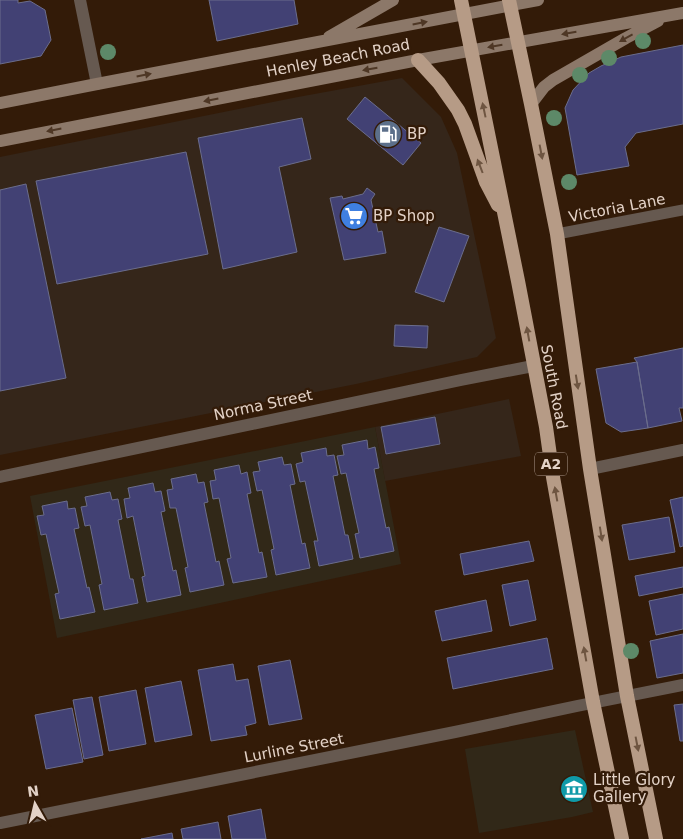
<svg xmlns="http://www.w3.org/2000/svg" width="683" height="839" viewBox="0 0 683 839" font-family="'DejaVu Sans',sans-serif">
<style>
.commercial{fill:#35261a}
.industrial{fill:#312818}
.building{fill:#424174;stroke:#6b6d8c}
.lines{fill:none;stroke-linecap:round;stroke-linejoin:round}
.service{stroke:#665950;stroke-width:11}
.minor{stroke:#665950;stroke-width:12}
.secondary{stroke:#8c7869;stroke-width:12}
.trunk{stroke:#b69b86;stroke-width:14}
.tree{fill:#5d8968}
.oneway{fill:#4e3725}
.oneway2{fill:#6e5541}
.labels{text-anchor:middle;stroke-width:4.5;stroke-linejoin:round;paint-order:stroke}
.shield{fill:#331b08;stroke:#ae9b8e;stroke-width:1}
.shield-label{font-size:14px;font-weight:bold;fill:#e3d2c7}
.street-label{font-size:15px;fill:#e3d2c7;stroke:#331b08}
.poi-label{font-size:15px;fill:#e3d2c7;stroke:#331b08;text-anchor:start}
</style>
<rect width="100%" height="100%" fill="#331b08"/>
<path class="commercial" d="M402,78L441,117L457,153L496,338L477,357L356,384L0,455V157L298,97Z
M509,399L521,456L385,481L375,427Z"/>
<path class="industrial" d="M375,427L401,564L57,638L30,496Z
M575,730L593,812L572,817L479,833L465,749Z"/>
<path class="building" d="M0,0H18V3L30,1L45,10L51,40L41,56L0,64Z
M209,0H294L298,24L217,41Z
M683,45V124L636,133L625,147L629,166L577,175L565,108L573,90L589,73L601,66L621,57Z
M365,97L421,143L403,165L347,119Z
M302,118L311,159L279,167L297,252L223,269L198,138Z
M186,152L208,254L57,284L36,181Z
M26,184L66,378L0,391V190Z
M367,188L375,194L371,200L378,232L382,231L386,253L344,260L330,198L342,196L343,199L363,194Z
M439,227L469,236L444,302L415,292Z
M395,325L428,326L427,348L394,346Z
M683,348V408H679L682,421L648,428L637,362L634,358Z
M637,362L648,428L621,432L606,423L596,369Z
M435,417L440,444L386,454L381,427Z
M367,440L368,449L375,447L379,468L374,469L386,528L389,527L394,551L360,558L355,534L359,533L346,473L341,474L337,456L344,455L342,445Z
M326,448L327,456L334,455L338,475L333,476L345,535H348L353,559L319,566L314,541H318L305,481L300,482L296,464L303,462L301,453Z
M282,457L284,465L291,464L295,484L290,485L302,544L305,543L310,568L276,575L271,550L274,549L262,490L257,491L253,472L260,471L258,462Z
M239,465L241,474L247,472L251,493L247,494L259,553L262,552L267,577L233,583L227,559L231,558L219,498L213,499L210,481L216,480L214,470Z
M196,474L198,483L204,482L208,502L204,503L216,562L219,561L224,585L190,592L185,568L188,567L176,508H170L167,490L173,489L171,479Z
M153,483L155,492L161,491L165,511L161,512L173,571L176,570L181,595L147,602L142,577L145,576L133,516L127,518L124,499L130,498L128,488Z
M110,492L112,500L118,499L122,519L118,520L130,579H133L138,603L104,610L99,585L102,584L90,525L85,526L81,507L87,506L85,497Z
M683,497V546L680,547L670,500Z
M67,501L68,509L75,508L79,528L74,529L87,588L89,587L95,612L60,619L55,594L59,593L46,534L41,535L37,516L44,515L42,506Z
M669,517L675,552L629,560L622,525Z
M529,541L534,561L464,575L460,554Z
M683,567V587L639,596L635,576Z
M528,580L536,620L510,626L502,585Z
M683,594V629L656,635L649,601Z
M486,600L492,631L442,641L435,611Z
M683,634V673L657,678L650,641Z
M547,638L553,669L453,689L447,658Z
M290,660L302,719L269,725L258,666Z
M233,664L236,681L248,679L256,723L245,726L247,735L211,741L198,670Z
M181,681L192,735L155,742L145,688Z
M136,690L146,744L109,751L99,697Z
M92,697L103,755L84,759L73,700Z
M683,704V741H680L674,705Z
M72,708L83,762L46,769L35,715Z
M261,809L266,839H232L228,816Z
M218,822L221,839H183L181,829Z
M172,833L173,839H141Z"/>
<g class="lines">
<path class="service" d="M557,234L683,210"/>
<path class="minor" d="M80,0L97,84
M590,469L683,450
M0,477L461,380L533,366
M0,823L455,732L577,706L683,685"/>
<path class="secondary" d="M329,37L393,0
M0,103L97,84L538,0
M531,104L544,87L553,80L626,38L658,21
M0,141L418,60L683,13"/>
<path class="trunk" d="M461,0L518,281L546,427L553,477L593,702L622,839
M509,0L531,104L557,234L590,469L627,696L656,839
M418,60L439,83L458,110L465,124L486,182L498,205"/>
</g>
<g class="tree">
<circle cx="643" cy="41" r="8"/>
<circle cx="108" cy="52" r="8"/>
<circle cx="609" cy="58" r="8"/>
<circle cx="580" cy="75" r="8"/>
<circle cx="554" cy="118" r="8"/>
<circle cx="569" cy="182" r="8"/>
<circle cx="631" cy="651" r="8"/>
</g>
<defs><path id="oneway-solid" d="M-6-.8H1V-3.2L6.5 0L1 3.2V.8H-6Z" transform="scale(1.25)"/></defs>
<g class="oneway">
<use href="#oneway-solid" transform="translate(420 23) rotate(-11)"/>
<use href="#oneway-solid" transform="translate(569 33) rotate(170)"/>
<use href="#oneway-solid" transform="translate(626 38) rotate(151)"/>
<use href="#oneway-solid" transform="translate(495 46) rotate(170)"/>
<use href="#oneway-solid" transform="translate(370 69) rotate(170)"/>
<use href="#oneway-solid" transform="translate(144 75) rotate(-11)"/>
<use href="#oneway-solid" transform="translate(211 100) rotate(169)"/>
<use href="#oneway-solid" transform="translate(54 130) rotate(169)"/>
</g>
<g class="oneway2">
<use href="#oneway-solid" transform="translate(484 110) rotate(-102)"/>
<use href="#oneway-solid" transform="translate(541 152) rotate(79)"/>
<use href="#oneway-solid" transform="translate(480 166) rotate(-111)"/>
<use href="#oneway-solid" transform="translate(528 334) rotate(-100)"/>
<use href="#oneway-solid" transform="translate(577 382) rotate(81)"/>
<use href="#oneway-solid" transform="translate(556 494) rotate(-100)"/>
<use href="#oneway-solid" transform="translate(601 534) rotate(81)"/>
<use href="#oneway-solid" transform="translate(585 654) rotate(-100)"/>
<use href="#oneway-solid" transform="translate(637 744) rotate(79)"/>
</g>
<defs>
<g id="fuel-disc" transform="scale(1.4375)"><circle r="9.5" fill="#5c6f8a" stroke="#331b08"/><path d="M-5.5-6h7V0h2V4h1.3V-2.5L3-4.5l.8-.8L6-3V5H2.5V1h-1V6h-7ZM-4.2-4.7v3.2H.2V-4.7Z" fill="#fff"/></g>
<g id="supermarket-disc" transform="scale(1.4375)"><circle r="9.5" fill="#3f7fe0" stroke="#331b08"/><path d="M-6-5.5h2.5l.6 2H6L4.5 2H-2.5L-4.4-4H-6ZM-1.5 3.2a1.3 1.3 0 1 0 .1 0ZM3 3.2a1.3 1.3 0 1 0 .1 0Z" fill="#fff"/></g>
<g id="museum-disc" transform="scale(1.4375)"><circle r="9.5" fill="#0f9aa8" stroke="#331b08"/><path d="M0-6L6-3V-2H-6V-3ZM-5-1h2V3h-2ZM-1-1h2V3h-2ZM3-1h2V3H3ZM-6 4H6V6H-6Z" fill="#fff"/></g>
</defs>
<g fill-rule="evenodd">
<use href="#fuel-disc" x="388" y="134"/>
<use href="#supermarket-disc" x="354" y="216"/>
<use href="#museum-disc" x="574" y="789"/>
</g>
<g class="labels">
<rect class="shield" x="535" y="452.5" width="32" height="23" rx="4"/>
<g class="shield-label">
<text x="551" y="469">A2</text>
</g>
<g class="street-label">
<text transform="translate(338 58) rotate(-11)" y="5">Henley Beach Road</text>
<text transform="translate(617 208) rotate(-11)" y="5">Victoria Lane</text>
<text transform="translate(554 387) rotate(79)" y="5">South Road</text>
<text transform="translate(263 405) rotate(-12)" y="5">Norma Street</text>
<text transform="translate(294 748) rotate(-11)" y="5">Lurline Street</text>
</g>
<g class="poi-label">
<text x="407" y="139">BP</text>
<text x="373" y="221">BP Shop</text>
<text x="593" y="785">Little Glory<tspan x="593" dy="17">Gallery</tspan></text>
</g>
</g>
<g transform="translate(35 804) rotate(352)" stroke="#331b08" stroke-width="4" paint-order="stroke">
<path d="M0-4L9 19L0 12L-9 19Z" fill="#e3d2c7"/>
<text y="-8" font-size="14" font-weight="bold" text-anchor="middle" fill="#e3d2c7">N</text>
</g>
</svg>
